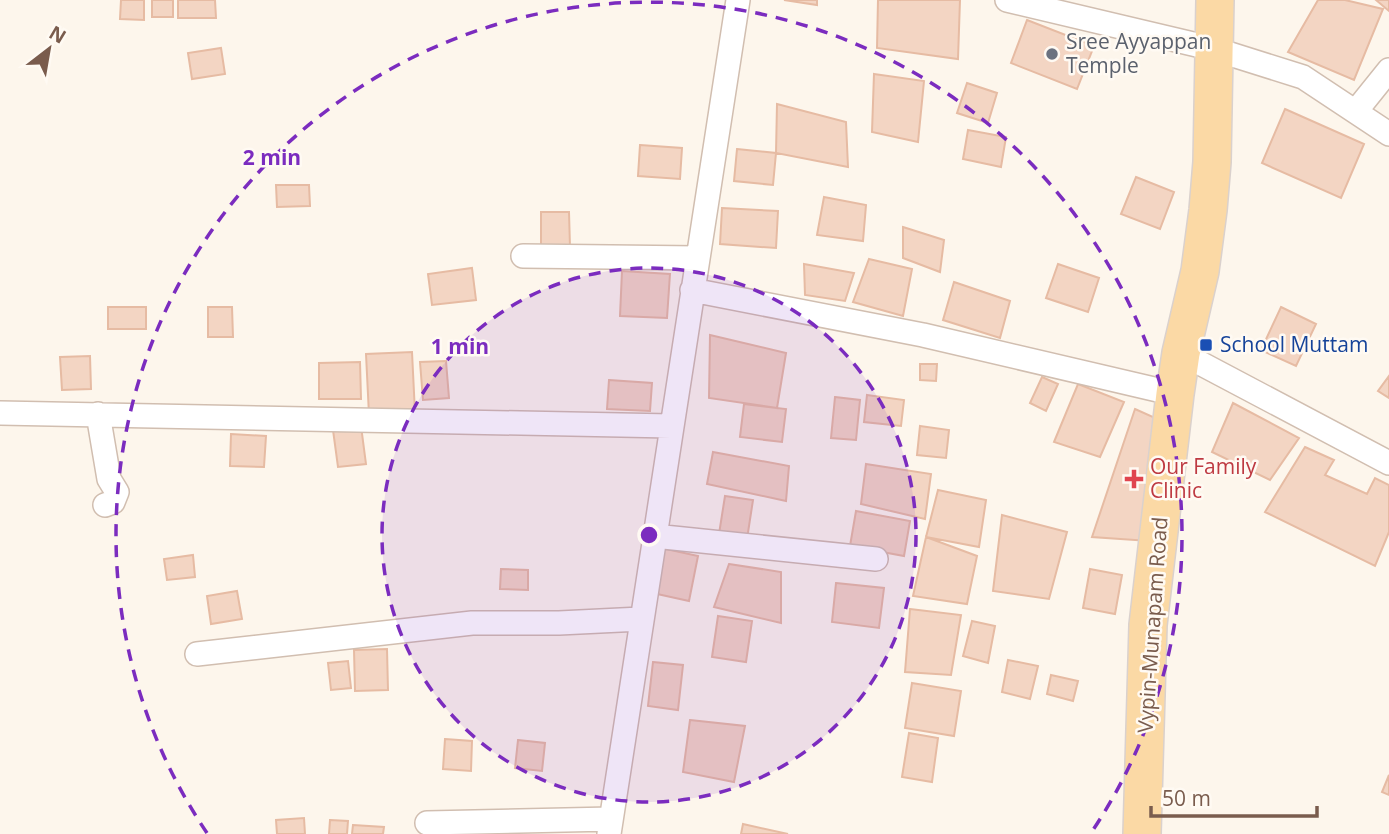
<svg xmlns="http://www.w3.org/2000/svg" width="1389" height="834" viewBox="0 0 1389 834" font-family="'Open Sans',sans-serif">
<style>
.building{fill:#f3d5c3;stroke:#e6bba3;stroke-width:2}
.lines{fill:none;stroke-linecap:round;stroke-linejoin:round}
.street-casing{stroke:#d1beb0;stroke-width:26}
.primary-casing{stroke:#dad1cd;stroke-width:40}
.street{stroke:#fff;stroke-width:23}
.primary{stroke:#fbd9a5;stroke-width:37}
.ring{fill:none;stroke:#7b2cbf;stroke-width:3.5;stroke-dasharray:12 9}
.worship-dot{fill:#6b7280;stroke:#fffaf3;stroke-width:2.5}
.transit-dot{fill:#1a4fb4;stroke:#fffaf3;stroke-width:2.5}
.health-dot{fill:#e0444e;stroke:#fffaf3;stroke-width:2.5}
.labels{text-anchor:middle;stroke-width:5;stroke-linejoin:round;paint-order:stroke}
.worship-label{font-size:21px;fill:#5b616d;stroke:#fffaf3;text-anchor:start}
.transit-label{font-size:21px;fill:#164399;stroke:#fffaf3;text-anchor:start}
.health-label{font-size:21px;fill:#be3a42;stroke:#fffaf3;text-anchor:start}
.street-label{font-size:21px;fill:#7a5c4d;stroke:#fffaf3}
.centre{fill:#7b2cbf;stroke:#fffaf3;stroke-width:3.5}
.ring-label{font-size:21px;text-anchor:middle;font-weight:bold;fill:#7b2cbf;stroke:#fffaf3;stroke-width:5;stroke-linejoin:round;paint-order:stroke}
</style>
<rect width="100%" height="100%" fill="#fdf6ec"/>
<path class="building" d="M121,0H144V20L120,19Z
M152,0H173V17H152Z
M178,0H215L216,18H178Z
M784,0H817V5Z
M878,0H960L958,59L877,48Z
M1318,0H1345L1383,9L1354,80L1288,52Z
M1376,0H1389V11Z
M1027,20L1094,46L1077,89L1011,63Z
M221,48L225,74L192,79L188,53Z
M874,74L924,81L918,142L872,132Z
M967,83L997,93L988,123L957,113Z
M777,104L846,122L848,167L776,153Z
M1285,109L1364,144L1341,198L1262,163Z
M968,130L1006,137L1001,167L963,159Z
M640,145L682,148L680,179L638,176Z
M737,149L776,153L773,185L734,181Z
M1136,177L1174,192L1160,229L1121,214Z
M276,185H309L310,206L277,207Z
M824,197L866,205L863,241L817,235Z
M722,208L778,211L776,248L720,244Z
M541,212H569L570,247H541Z
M903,227L944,240L940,272L903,258Z
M869,259L912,269L903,316L853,302Z
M804,264L854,273L845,301L805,295Z
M1058,264L1099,278L1088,312L1046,298Z
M472,268L476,300L432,305L428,274Z
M622,271L670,274L667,318L620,316Z
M954,282L1010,301L1000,338L943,320Z
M108,307H146V329H108Z
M208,307H232L233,337H208Z
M1281,307L1316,324L1296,366L1261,350Z
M710,335L786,353L777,408L709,398Z
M412,352L415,413L369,415L366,354Z
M90,356L91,389L62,390L60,357Z
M446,361L449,398L423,400L420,362Z
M360,362L361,399H319V363Z
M920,364H937L936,381L920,380Z
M1389,376V398L1378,391Z
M1042,377L1058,384L1046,411L1030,403Z
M609,380L652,383L650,411L607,409Z
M1078,384L1124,402L1100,457L1054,442Z
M867,395L904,400L901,426L864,422Z
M835,397L860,400L856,440L831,438Z
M1233,403L1299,438L1270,480L1212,452Z
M744,404L786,409L782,442L740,437Z
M1135,409L1162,421L1149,541L1092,537Z
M361,426L366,464L338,467L333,430Z
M920,426L949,430L946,458L917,455Z
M231,434L266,436L264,467L230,466Z
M1305,447L1334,460L1325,475L1367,494L1375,478L1389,485V532L1375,566L1265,512Z
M713,452L789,466L786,501L707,484Z
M866,464L931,474L925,519L861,504Z
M938,490L986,500L979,547L926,537Z
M725,496L753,500L747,539L719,534Z
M856,511L910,521L904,556L850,546Z
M1002,515L1067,532L1049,599L993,591Z
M926,537L977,556L967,604L913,596Z
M657,547L698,556L689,601L648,592Z
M193,555L195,577L167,580L164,559Z
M729,564L781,572V623L714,607Z
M501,569L528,570V590L500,589Z
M1090,569L1122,575L1115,614L1083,608Z
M836,583L884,588L879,628L832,622Z
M237,591L242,619L211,624L207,596Z
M910,609L961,615L951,675L905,672Z
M718,616L752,621L746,662L712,657Z
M972,621L995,626L988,663L963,656Z
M387,649L388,690L355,691L354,650Z
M1008,660L1038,666L1030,699L1002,692Z
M348,661L351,688L331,690L328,663Z
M653,662L683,665L678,710L648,706Z
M1051,675L1078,681L1073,701L1047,694Z
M912,683L961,691L954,736L905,728Z
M690,720L745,726L734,782L683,772Z
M909,733L938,738L932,782L902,777Z
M445,739L472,741L471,771L443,769Z
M518,740L545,743L542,771L515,768Z
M1389,775V795L1382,792Z
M304,818L305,834H277L276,820Z
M330,820L348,821L347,834H329Z
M743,824L788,834H741Z
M353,825L384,827L383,834H352Z"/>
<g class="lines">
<g class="street-casing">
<path id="street" d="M1007,0L1214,49L1303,77L1389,134
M1356,111L1389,70
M523,256L698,258
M692,290L923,335L1175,394
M1181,353L1389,463
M0,413L671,426
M98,414L109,479L117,492L113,502L105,505
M654,536L876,559
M197,654L472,623H559L641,619
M427,823L611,819
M609,834L738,0"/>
</g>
<g class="primary-casing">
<path id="primary" d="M1142,834L1148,625L1175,394L1181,353L1200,271L1208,210L1212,162L1215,0"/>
</g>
<use href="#street" class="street"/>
<use href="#primary" class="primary"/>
</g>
<circle cx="649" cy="535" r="267" fill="#7b2cbf" fill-opacity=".12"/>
<g class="ring">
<circle cx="649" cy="535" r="267"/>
<path d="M207 833A533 533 0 1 1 1091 833"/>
</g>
<circle class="worship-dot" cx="1052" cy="54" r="7"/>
<rect class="transit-dot" x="1199" y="338" width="14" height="14" rx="3.5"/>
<path class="health-dot" d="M1130.5 468.5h7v7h7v7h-7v7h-7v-7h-7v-7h7z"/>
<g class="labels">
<g class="worship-label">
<text x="1066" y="49">Sree Ayyappan<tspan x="1066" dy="24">Temple</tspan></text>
</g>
<g class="transit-label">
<text x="1220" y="352">School Muttam</text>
</g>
<g class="health-label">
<text x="1150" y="474">Our Family<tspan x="1150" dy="24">Clinic</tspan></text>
</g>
<g class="street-label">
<text transform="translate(1153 625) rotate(-86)" y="7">Vypin-Munapam Road</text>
</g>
</g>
<circle cx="649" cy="535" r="10" class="centre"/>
<g class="ring-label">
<text x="272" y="165">2 min</text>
<text x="460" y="354">1 min</text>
</g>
<g transform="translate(49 49) rotate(31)" stroke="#fffaf3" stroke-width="5" paint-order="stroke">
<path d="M0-5L12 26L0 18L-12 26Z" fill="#7a5c4d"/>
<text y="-10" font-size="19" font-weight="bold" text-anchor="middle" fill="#7a5c4d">N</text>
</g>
<path d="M1151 806v10h166v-10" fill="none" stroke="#7a5c4d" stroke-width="3.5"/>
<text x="1162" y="806" font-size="21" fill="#7a5c4d" stroke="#fffaf3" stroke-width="5" paint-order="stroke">50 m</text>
</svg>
